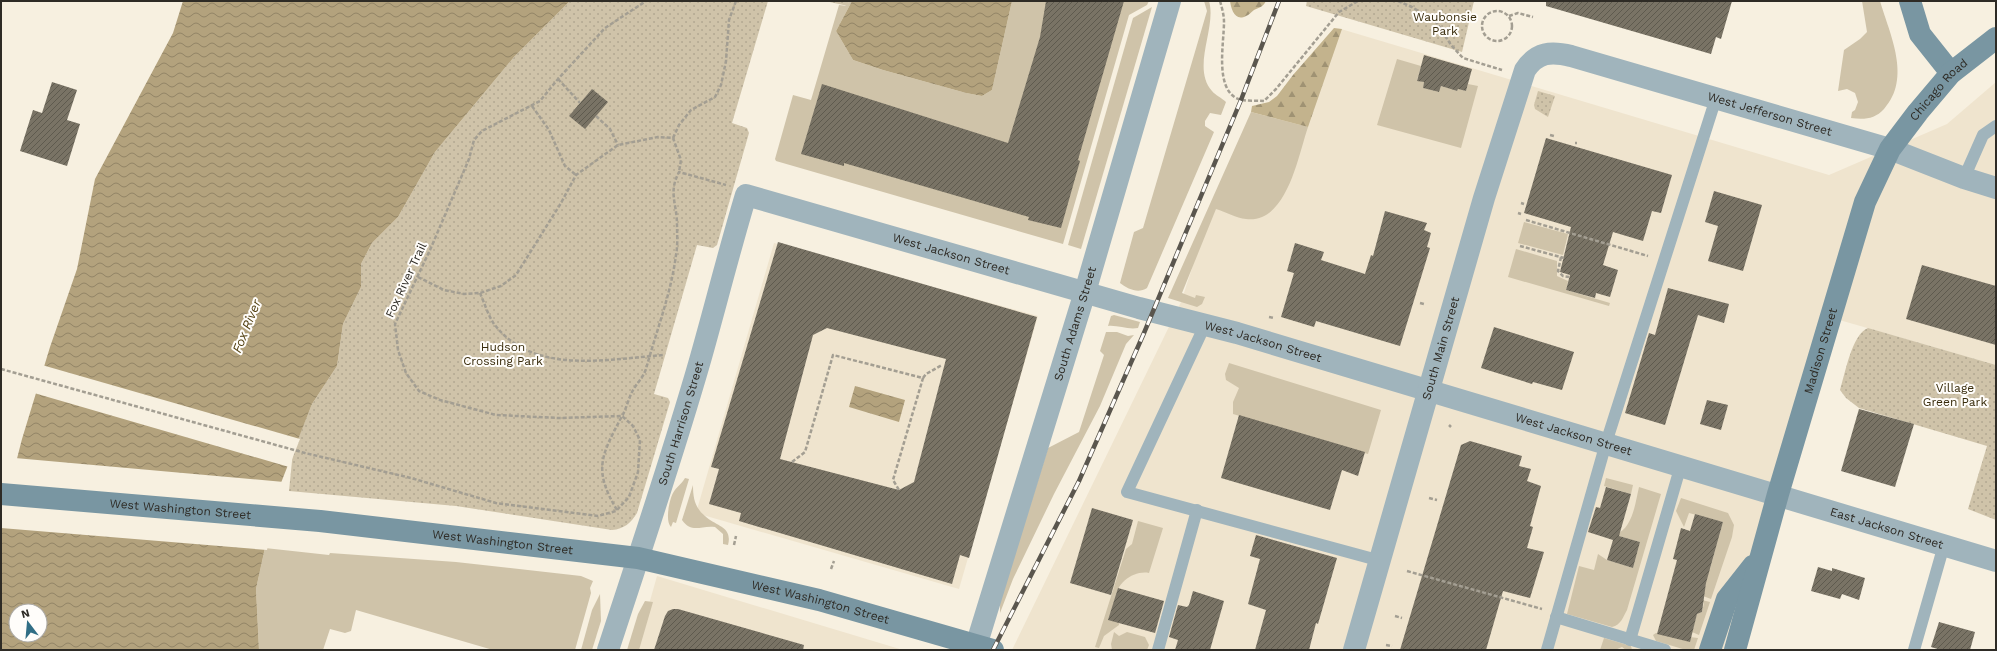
<svg xmlns="http://www.w3.org/2000/svg" width="1997" height="651" viewBox="0 0 1997 651" font-family="'Work Sans',sans-serif">
  <defs>
    <pattern id="forest-firs" width="22" height="20" patternUnits="userSpaceOnUse"><rect width="22" height="20" fill="#c3b38d"/><path d="M5 1l3.5 6h-7zM16 11l3.5 6h-7z" fill="#9f9273"/></pattern>
    <pattern id="park-dots" width="8" height="8" patternUnits="userSpaceOnUse"><rect width="8" height="8" fill="#cfc3a9"/><path d="M2 2h.1M6 6h.1" fill="none" stroke="#b2a891" stroke-width="1.8" stroke-linecap="round"/></pattern>
    <pattern id="water-waves" width="16" height="10" patternUnits="userSpaceOnUse"><rect width="16" height="10" fill="#b3a27d"/><path d="M0 5q4-4 8 0t8 0" fill="none" stroke="#928466"/></pattern>
    <pattern id="building-hatch" width="6" height="6" patternUnits="userSpaceOnUse"><rect width="6" height="6" fill="#797365"/><path d="M-1 1l2-2M0 6l6-6M5 7l2-2" fill="none" stroke="#5e5a4e"/></pattern>
  </defs>
  <rect width="100%" height="100%" fill="#f7f0e0"/>
  <g fill="#efe4ce">
    <polygon points="1341,29 1829,175 1947,124 1996,82 1996,365 1822,315 1723,650 1012,650 1181,302 1212,207"/>
    <polygon points="774,243 1038,316 959,589 696,513"/>
    <polygon points="657,576 903,650 636,650"/>
  </g>
  <g fill="#cfc3a9">
    <polygon points="849,1 852,1 836,31 853,60 883,70 966,93 982,96 992,90 1012,1 1149,1 1147,5 1129,15 1063,244 776,161 775,159 793,95 811,100 839,5 847,6"/>
    <path d="M1204,1H1209C1217,28 1191,67 1212,91C1215,95 1222,98 1226,102L1221,115L1210,113L1205,121V126L1214,132L1147,288C1138,294 1128,289 1120,283L1134,232L1143,228L1207,11Z"/>
    <path d="M1862,1H1880C1890,35 1912,78 1884,109C1875,119 1864,120 1851,118L1852,112L1855,110L1858,102L1855,93L1847,89L1838,91L1844,50L1860,39L1867,32Z"/>
    <polygon points="1152,7 1081,249 1068,245 1133,18"/>
    <polygon points="1397,59 1421,66 1417,80 1424,82 1423,88 1439,92 1441,86 1457,91 1458,89 1466,91 1468,84 1478,86 1461,148 1377,125"/>
    <path d="M1251,112L1308,127C1298,156 1287,224 1246,219C1236,218 1226,212 1216,209L1182,293L1195,298L1196,295L1205,297L1202,304L1197,307L1168,298Z"/>
    <polygon points="1524,222 1568,234 1563,255 1518,243"/>
    <polygon points="1516,249 1557,261 1557,276 1568,281 1566,290 1610,303 1609,306 1508,277"/>
    <path d="M1114,315L1140,322L1138,328C1128,330 1118,325 1108,326L1111,316Z"/>
    <polygon points="1106,332 1117,332 1128,336 1134,335 1126,344 1100,406 1054,494 1013,579 1000,613 1000,602 1048,448 1079,432 1104,355 1100,351"/>
    <polygon points="1229,363 1381,410 1368,454 1233,414 1233,402 1239,388 1226,380 1225,374"/>
    <path d="M685,478L689,479L676,523L673,522L671,527C665,521 669,501 673,493C676,487 682,484 685,478Z"/>
    <polygon points="1606,478 1633,485 1631,494 1604,486"/>
    <path d="M693,485C693,498 695,508 705,516C715,526 733,526 728,545L723,544V534L715,527C701,525 692,534 682,520Z"/>
    <path d="M1639,487L1661,494L1627,610C1623,617 1621,625 1612,627L1567,614L1579,566L1594,570L1598,554L1607,560L1633,568L1640,542L1615,535C1633,528 1635,504 1639,487Z"/>
    <polygon points="1681,498 1728,513 1734,525 1732,537 1711,599 1703,596 1706,584 1686,578 1710,569 1723,522 1689,513 1684,527 1676,511"/>
    <path d="M1138,521L1163,528L1149,573C1134,570 1115,583 1116,600C1117,608 1120,617 1119,625L1104,636L1099,648L1095,647L1126,549L1132,544Z"/>
    <polygon points="265,548 329,555 330,553 456,562 581,576 593,581 590,588 591,593 575,650 493,650 356,610 351,631 345,633 330,629 323,650 259,650 256,589"/>
    <polygon points="600,594 601,621 592,650 581,650 592,610"/>
    <polygon points="1702,600 1710,602 1699,635 1692,632 1697,614 1702,612 1704,603"/>
    <polygon points="645,601 653,602 639,650 627,650 638,614"/>
    <polygon points="1114,632 1119,636 1127,632 1145,637 1149,645 1147,650 1112,650 1111,644"/>
    <polygon points="1656,633 1698,638 1694,650 1686,650 1656,641 1653,635"/>
    <polygon points="1604,638 1631,646 1632,650 1626,650 1622,647 1615,650 1600,650"/>
  </g>
  <g fill="url(#forest-firs)">
    <path d="M1230,1H1266C1263,7 1260,7 1254,10C1251,12 1249,15 1246,16C1235,22 1231,9 1230,1Z"/>
    <polygon points="1334,28 1342,29 1308,127 1251,112 1252,106 1269,102 1277,96 1293,75"/>
  </g>
  <g fill="url(#park-dots)">
    <path d="M570,1H768L732,123L747,128L749,133L717,245L713,248L697,245L654,394L668,398L670,402L637,513C631,523 624,529 612,530L456,506L289,491L293,451L312,404L337,366L343,324L361,287V264L372,243L398,217L435,152L514,57Z"/>
    <polygon points="825,1 849,1 848,6"/>
    <polygon points="1307,1 1474,1 1462,52 1306,6"/>
    <polygon points="1538,91 1555,96 1548,117 1535,109 1534,105"/>
    <path d="M1868,328L1996,365V520L1968,509L1987,446L1859,408L1846,398L1840,390C1845,374 1852,334 1868,328Z"/>
  </g>
  <g fill="url(#water-waves)" fill-rule="evenodd">
    <path d="M183,1H570L514,57L435,152L398,217L372,243L361,264V287L343,324L337,366L312,404L277,493L256,589L259,650H1V521L22,439L50,347L77,269L95,179L173,33ZM16,611H40V635H16Z"/>
    <polygon points="852,1 1012,1 992,90 982,96 966,93 883,70 853,60 836,31"/>
    <polygon points="855,386 905,400 899,422 849,407"/>
  </g>
  <g fill="#f7f0e0">
    <polygon points="42,365 300,439 289,467 34,393"/>
    <polygon points="15,458 284,482 279,494 267,550 1,528 1,513"/>
  </g>
  <g fill="url(#building-hatch)" fill-rule="evenodd">
    <polygon points="1046,1 1124,1 1078,160 1080,161 1061,228 1028,220 1029,217 844,163 844,166 801,154 822,84 1008,143 1040,37"/>
    <polygon points="1546,1 1732,1 1721,39 1716,37 1711,54 1546,6"/>
    <polygon points="1424,55 1472,69 1466,91 1458,89 1457,91 1441,86 1439,92 1423,88 1424,82 1417,81"/>
    <polygon points="52,82 77,90 67,120 80,124 67,166 20,151 33,110 42,113"/>
    <polygon points="592,89 608,102 585,129 569,116"/>
    <polygon points="1546,138 1672,175 1661,213 1652,211 1643,241 1613,232 1603,265 1618,270 1610,297 1596,293 1595,298 1566,290 1570,275 1560,272 1571,227 1524,213"/>
    <polygon points="1714,191 1762,205 1743,271 1708,261 1718,226 1705,222"/>
    <polygon points="1385,211 1427,223 1424,230 1431,233 1427,247 1430,248 1400,346 1316,321 1314,327 1281,317 1294,273 1287,271 1295,243 1324,252 1321,260 1365,274 1371,255 1373,256"/>
    <path d="M778,242L1037,317L969,558L960,555L952,584L739,521L741,513L709,504L719,469L711,467ZM827,328L946,359L914,482L899,490L780,459L813,335Z"/>
    <polygon points="1922,265 1996,286 1996,345 1906,319"/>
    <polygon points="1668,288 1729,304 1724,323 1698,315 1665,425 1625,413 1649,333 1655,335"/>
    <polygon points="1494,327 1574,352 1562,390 1533,382 1532,384 1481,368"/>
    <polygon points="1707,400 1728,405 1721,430 1700,424"/>
    <polygon points="1859,409 1914,424 1895,487 1841,471"/>
    <polygon points="1239,415 1365,452 1358,476 1342,470 1330,510 1221,478"/>
    <polygon points="1470,441 1522,456 1519,466 1531,469 1527,481 1541,486 1530,526 1533,527 1527,548 1544,552 1530,598 1503,591 1486,650 1400,650 1461,445"/>
    <polygon points="1606,487 1631,494 1619,536 1640,542 1633,568 1607,560 1613,540 1588,532 1596,507 1600,508"/>
    <polygon points="1092,508 1133,520 1111,595 1070,583"/>
    <polygon points="1695,514 1723,522 1706,583 1702,612 1697,614 1690,642 1657,634 1677,560 1673,559 1681,528 1690,531"/>
    <polygon points="1256,535 1337,558 1318,624 1316,623 1309,650 1255,650 1266,610 1248,604 1260,559 1250,556"/>
    <polygon points="1818,567 1832,571 1832,568 1865,578 1859,600 1842,594 1840,599 1811,591"/>
    <polygon points="1118,588 1164,601 1155,633 1108,620"/>
    <polygon points="1193,591 1224,601 1210,650 1175,650 1178,640 1169,637 1178,605 1187,607 1189,605"/>
    <polygon points="673,609 678,609 804,645 803,650 654,650 665,616 668,611"/>
    <polygon points="1939,622 1975,632 1970,650 1941,650 1931,647"/>
  </g>
  <g fill="none" stroke-linecap="round" stroke-linejoin="round">
    <g stroke="#a39e92" stroke-width="2.5" stroke-dasharray="4 2" stroke-linecap="butt">
      <path d="M1220,1C1222,8 1224,15 1224,22C1224,43 1215,86 1236,98C1244,102 1255,100 1264,101L1276,89L1339,12L1358,1"/>
      <polyline points="1398,1 1412,7 1437,23 1451,45 1463,58 1502,70"/>
      <circle cx="1497" cy="26" r="15"/>
      <polyline points="1509,16 1518,13 1533,17"/>
      <polyline points="558,79 580,103"/>
      <polyline points="532,106 549,130 565,166 576,175"/>
      <polyline points="596,116 610,129 618,145"/>
      <polyline points="1550,135 1554,136"/>
      <polyline points="673,138 679,125 691,110 715,97 721,85 726,61 729,20 736,1"/>
      <polyline points="1575,143 1577,143"/>
      <polyline points="1521,203 1524,204"/>
      <polyline points="1518,213 1521,214"/>
      <polyline points="1526,220 1648,256"/>
      <polyline points="1520,246 1564,258"/>
      <polyline points="1561,257 1558,271 1563,276 1569,277"/>
      <polyline points="418,277 444,290 464,294 480,293 501,286 516,275 561,203 576,175 618,145 658,137 673,138 681,160 679,172"/>
      <path d="M480,293C484,302 488,315 494,324C534,376 607,359 664,355"/>
      <polyline points="1420,303 1424,304"/>
      <polyline points="1269,317 1274,318"/>
      <polyline points="1,369 305,453 411,478 496,503 598,516 616,511 629,497 638,472 640,440 633,426 622,416 559,418 496,415 440,400 419,391 406,373 398,350 395,324 430,250 469,159 474,140 482,131 540,101 558,79 605,28 646,1"/>
      <polyline points="923,378 926,374 942,365"/>
      <polyline points="1449,425 1451,427"/>
      <polyline points="792,462 805,452 833,355 923,378 893,480 899,490"/>
      <polyline points="1429,498 1437,500"/>
      <path d="M617,510C593,470 601,456 621,418C626,410 628,400 632,392C636,384 643,378 646,369C656,332 671,294 676,255C678,245 677,234 677,225C677,203 668,193 679,172L726,185"/>
      <polyline points="734,545 736,536"/>
      <polyline points="831,569 834,561"/>
      <polyline points="1407,571 1542,609"/>
      <polyline points="1395,616 1402,618"/>
      <polyline points="1386,645 1392,646"/>
    </g>
    <g stroke="#a0b4bc" stroke-width="12">
      <polyline points="1964,178 1983,135 1996,126"/>
      <polyline points="1205,325 1127,492 1381,561"/>
      <polyline points="1556,617 1665,650"/>
      <polyline points="1630,640 1681,465"/>
      <polyline points="1158,650 1197,510"/>
      <polyline points="1547,650 1606,443 1716,98"/>
      <polyline points="1914,650 1944,545"/>
    </g>
    <g stroke="#a0b4bc" stroke-width="22">
      <path id="s1" d="M976,646L1085,292L1170,1"/>
      <path id="s2" d="M608,650C639,555 671,461 699,364C715,308 729,251 746,195L1139,308L1237,333L1996,561"/>
      <path id="s3" d="M1354,650L1484,198L1525,70C1537,52 1551,51 1571,56L1890,149L1964,178L1996,188"/>
    </g>
    <g stroke="#7996a2" stroke-width="22">
      <polyline points="1910,1 1920,34 1951,73"/>
      <path id="s4" d="M1,494L320,521L638,558L819,600L993,650"/>
      <polyline points="1710,650 1727,599 1753,566"/>
      <path id="s5" d="M1735,650L1778,494L1865,202L1890,149L1918,112L1951,73L1996,38"/>
    </g>
    <defs>
      <polyline id="rail" points="993,650 1079,481 1144,333 1241,100 1279,1"/>
    </defs>
    <use href="#rail" stroke="#5a564e" stroke-width="4.5"/>
    <use href="#rail" stroke="#fffdfa" stroke-width="3" stroke-dasharray="9" stroke-linecap="butt"/>
  </g>
  <g text-anchor="middle" stroke-width="4" stroke-linejoin="round" paint-order="stroke">
    <g font-size="12" fill="#382b0b" stroke="#fffdfa">
      <text x="1445" y="21">Waubonsie<tspan x="1445" dy="14">Park</tspan></text>
      <text x="503" y="351">Hudson<tspan x="503" dy="14">Crossing Park</tspan></text>
      <text x="1955" y="392">Village<tspan x="1955" dy="14">Green Park</tspan></text>
    </g>
    <g font-size="12" fill="#2e2b25" stroke="#fffdfa">
      <text dy="4" stroke="none"><textPath href="#s5" startOffset="602">Chicago Road</textPath></text>
      <text dy="4" stroke="none"><textPath href="#s3" startOffset="864">West Jefferson Street</textPath></text>
      <text dy="4" stroke="none"><textPath href="#s2" startOffset="689">West Jackson Street</textPath></text>
      <text transform="translate(406 280) rotate(-65)" y="4">Fox River Trail</text>
      <text dy="4" stroke="none"><textPath href="#s1" startOffset="337">South Adams Street</textPath></text>
      <text dy="4" stroke="none"><textPath href="#s2" startOffset="1013">West Jackson Street</textPath></text>
      <text dy="4" stroke="none"><textPath href="#s3" startOffset="314">South Main Street</textPath></text>
      <text dy="4" stroke="none"><textPath href="#s5" startOffset="311">Madison Street</textPath></text>
      <text dy="4" stroke="none"><textPath href="#s2" startOffset="238">South Harrison Street</textPath></text>
      <text dy="4" stroke="none"><textPath href="#s2" startOffset="1337">West Jackson Street</textPath></text>
      <text dy="4" stroke="none"><textPath href="#s4" startOffset="180">West Washington Street</textPath></text>
      <text dy="4" stroke="none"><textPath href="#s2" startOffset="1664">East Jackson Street</textPath></text>
      <text dy="4" stroke="none"><textPath href="#s4" startOffset="504">West Washington Street</textPath></text>
      <text dy="4" stroke="none"><textPath href="#s4" startOffset="828">West Washington Street</textPath></text>
    </g>
    <g font-size="13" font-style="italic" fill="#524011" stroke="#fffdfa">
      <text transform="translate(246 326) rotate(-68)" y="5">Fox River</text>
    </g>
  </g>
  <rect width="1997" height="651" fill="none" stroke="#2e2b25" stroke-width="4"/>
  <g transform="translate(28 623) rotate(344)"><circle r="19" fill="#fffdfa" stroke="#aba9a5"/>
  <path d="M0-3L7 15L0 10L-7 15Z" fill="#316e85"/>
  <text y="-6" font-size="11" font-weight="bold" text-anchor="middle" fill="#2e2b25">N</text>
  </g>
</svg>
